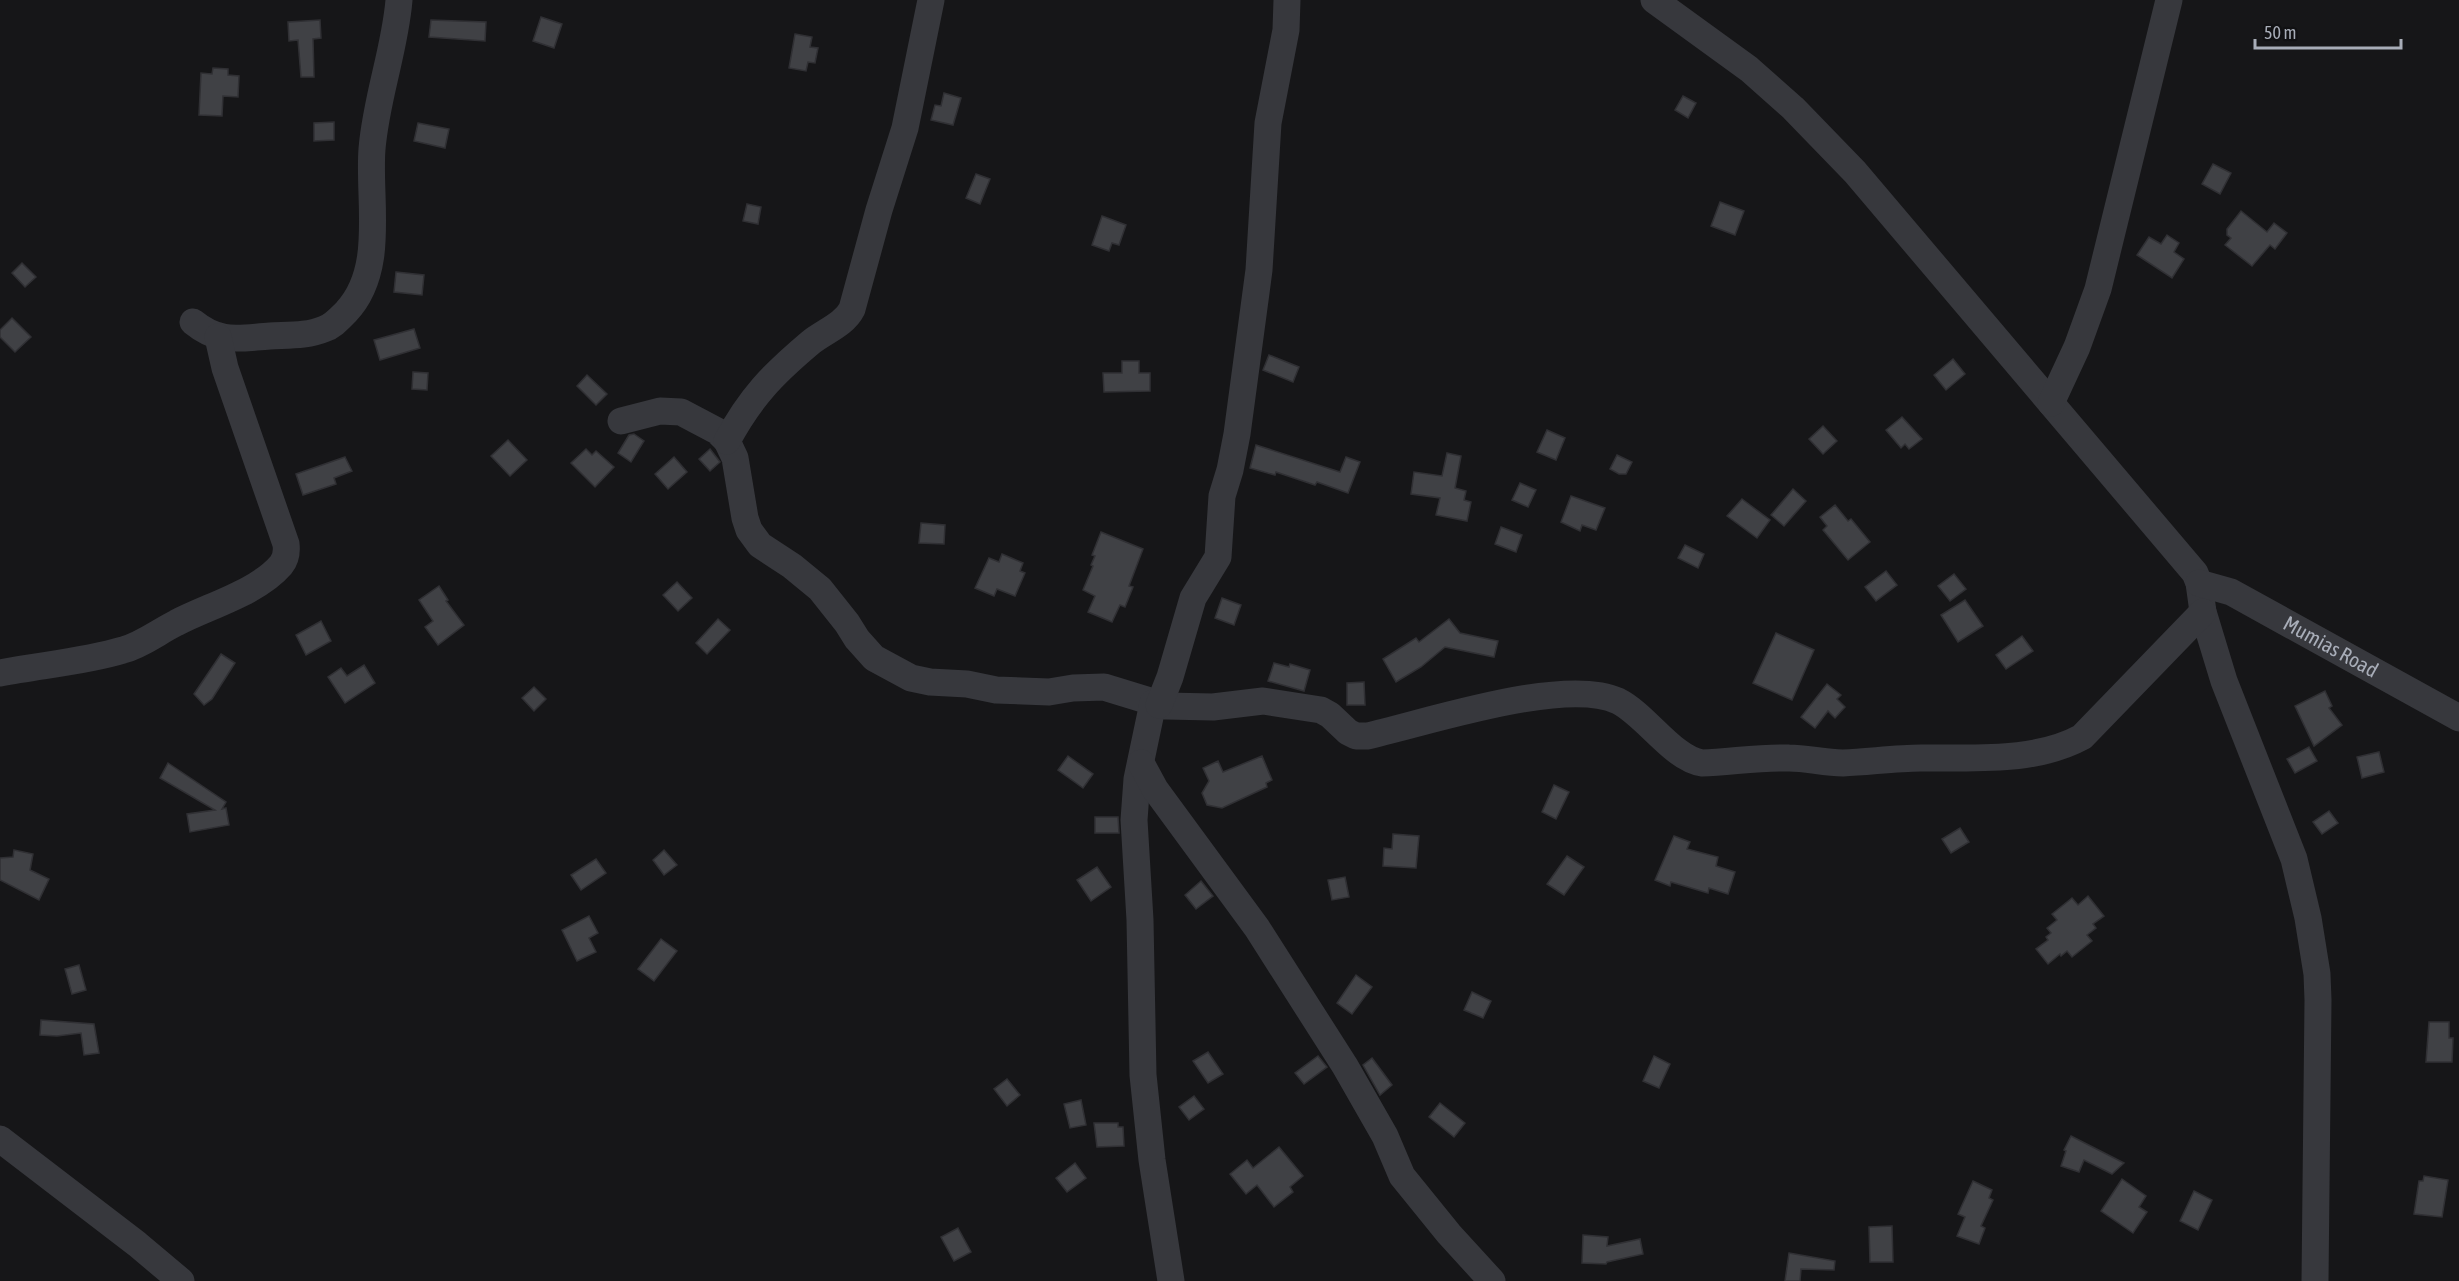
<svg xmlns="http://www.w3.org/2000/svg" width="2459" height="1281" viewBox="0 0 2459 1281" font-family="'Asap Condensed',sans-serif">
  <rect width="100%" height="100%" fill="#161618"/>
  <g fill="#404145" stroke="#303034" stroke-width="1.5">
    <polygon points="541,17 562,24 554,48 533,41"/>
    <polygon points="320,20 321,38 313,39 314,77 301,77 298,40 289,41 288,22"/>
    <polygon points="431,20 486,22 485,41 429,37"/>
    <polygon points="795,34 812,37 810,47 818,48 815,63 808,62 806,71 789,68"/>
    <polygon points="213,68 228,69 228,75 239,76 238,97 223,96 222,116 199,115 201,73 212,74"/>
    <polygon points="944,93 961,98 953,125 931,120 935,105 941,106"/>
    <polygon points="1683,96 1696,103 1688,118 1675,110"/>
    <polygon points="334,122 334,140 314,141 314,123"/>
    <polygon points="418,123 449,129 445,148 414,141"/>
    <polygon points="2213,164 2231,173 2220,194 2202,184"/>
    <polygon points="976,174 990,179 980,204 966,198"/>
    <polygon points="1720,202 1744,211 1735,235 1711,226"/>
    <polygon points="747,204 761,207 758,224 743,221"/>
    <polygon points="2241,211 2267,232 2274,223 2287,233 2275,249 2270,245 2252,266 2225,245 2231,238 2227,235 2227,229"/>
    <polygon points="1102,216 1126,225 1119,245 1112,243 1109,251 1092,245"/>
    <polygon points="2167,235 2179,243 2174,252 2184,259 2172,278 2137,255 2149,237 2161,244"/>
    <polygon points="22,263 36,277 25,287 12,273"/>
    <polygon points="396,272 424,275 422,295 394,292"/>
    <polygon points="12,318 31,337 15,352 0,337 0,330"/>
    <polygon points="414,329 420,348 380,360 374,340"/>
    <polygon points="1269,355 1299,367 1293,382 1263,370"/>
    <polygon points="1953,359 1965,374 1946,390 1934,375"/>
    <polygon points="1122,361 1139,361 1139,373 1150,373 1150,391 1104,392 1103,373 1122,373"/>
    <polygon points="413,372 428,373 427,390 412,389"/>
    <polygon points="587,375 607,394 596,405 577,386"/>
    <polygon points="1902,417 1922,439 1909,449 1905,444 1901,448 1886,430"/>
    <polygon points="1823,426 1837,441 1823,454 1809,439"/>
    <polygon points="1547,430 1565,438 1556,460 1537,452"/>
    <polygon points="634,434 644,441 631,462 618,453 629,435"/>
    <polygon points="508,440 527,460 510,476 491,456"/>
    <polygon points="1256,445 1340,472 1346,457 1360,462 1348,493 1317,482 1315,485 1276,472 1275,475 1250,468"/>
    <polygon points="586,449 592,455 596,451 614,467 595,487 571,463"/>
    <polygon points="710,449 720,462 710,471 699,459"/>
    <polygon points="1447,453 1461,456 1455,488 1466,491 1464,500 1471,502 1467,521 1436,515 1440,498 1411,494 1414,472 1442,476"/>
    <polygon points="1617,455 1632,462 1626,474 1619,474 1610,469"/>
    <polygon points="345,457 352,471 334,478 336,484 303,495 296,474"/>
    <polygon points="674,457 687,472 668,489 655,474"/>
    <polygon points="1520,483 1536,490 1528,507 1512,500"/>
    <polygon points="1793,489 1806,501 1784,526 1771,515"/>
    <polygon points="1571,496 1605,508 1596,530 1582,525 1580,531 1561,522"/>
    <polygon points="1742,499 1770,520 1757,538 1727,516"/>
    <polygon points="1835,505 1848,521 1851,519 1870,542 1848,560 1823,530 1827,526 1820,517"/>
    <polygon points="921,523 945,525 944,544 919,543"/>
    <polygon points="1501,527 1522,535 1516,552 1495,544"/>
    <polygon points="1101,532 1143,549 1129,586 1133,587 1125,607 1120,605 1112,622 1088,612 1095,596 1083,590 1093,566 1091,565 1095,556 1092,555"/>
    <polygon points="1685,545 1704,554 1698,568 1678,558"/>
    <polygon points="1002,554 1023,563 1020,571 1025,573 1015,596 997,589 994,596 975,588 989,558 999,562"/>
    <polygon points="1886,571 1897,585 1876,601 1865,587"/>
    <polygon points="1954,574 1966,589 1950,601 1938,586"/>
    <polygon points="677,582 692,598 678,611 663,595"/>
    <polygon points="439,586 448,600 446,601 464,625 438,645 425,627 433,621 419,600"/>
    <polygon points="1222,598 1241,605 1234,625 1215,618"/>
    <polygon points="1965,600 1983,626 1958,642 1941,615"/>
    <polygon points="718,619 730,630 707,654 696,643"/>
    <polygon points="1449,619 1460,633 1498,641 1494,657 1445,647 1421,667 1396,682 1383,659 1416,638 1419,642"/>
    <polygon points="321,621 331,641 306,655 296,635"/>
    <polygon points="1776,633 1814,650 1792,700 1753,683"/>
    <polygon points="2022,636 2033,651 2006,669 1996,655"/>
    <polygon points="221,654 235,663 212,699 204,705 194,694"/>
    <polygon points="1274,663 1289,667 1290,664 1310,670 1304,691 1268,681"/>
    <polygon points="364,665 375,683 345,703 328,677 341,668 347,676"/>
    <polygon points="1364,682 1365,705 1347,705 1347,683"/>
    <polygon points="1827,684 1841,695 1837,699 1845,707 1835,718 1828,711 1815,728 1801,717"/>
    <polygon points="534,687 546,699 534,711 522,698"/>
    <polygon points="2325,691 2332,706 2329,708 2342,725 2314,746 2295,706"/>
    <polygon points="2309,747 2317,761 2295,773 2287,759"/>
    <polygon points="2379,752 2384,772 2362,778 2357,757"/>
    <polygon points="1068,756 1093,774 1083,788 1058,770"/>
    <polygon points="1262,756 1272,780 1266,783 1267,787 1222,808 1207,805 1202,793 1209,781 1203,768 1218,761 1223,772"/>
    <polygon points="168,763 226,802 222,809 226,808 229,825 190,832 187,814 215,810 160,778"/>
    <polygon points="1554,785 1569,792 1556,819 1542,812"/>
    <polygon points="2329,811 2338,823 2322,834 2313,822"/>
    <polygon points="1095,817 1118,817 1119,833 1095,833"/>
    <polygon points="1960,828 1969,842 1951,853 1942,839"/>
    <polygon points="1393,834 1419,836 1416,868 1383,866 1384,848 1392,849"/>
    <polygon points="1674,836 1690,842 1687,849 1718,857 1716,866 1735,872 1728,894 1709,888 1708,893 1671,882 1670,886 1655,880"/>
    <polygon points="14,850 33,854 30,870 49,879 39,900 0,880 0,858 13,857"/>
    <polygon points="664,850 677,865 664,875 653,860"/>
    <polygon points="1567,856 1584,867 1564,895 1547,884"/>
    <polygon points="596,859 606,873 581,890 571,875"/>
    <polygon points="1097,867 1111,887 1091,901 1077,880"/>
    <polygon points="1345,877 1349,897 1332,900 1328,880"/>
    <polygon points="1201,881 1213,896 1196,909 1185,895"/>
    <polygon points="2088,896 2104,916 2093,924 2096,928 2087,935 2092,941 2072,957 2067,951 2061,956 2060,954 2048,964 2036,949 2048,940 2046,937 2051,933 2047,928 2057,920 2052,914 2072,898 2078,905"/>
    <polygon points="589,916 598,933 589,938 596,952 577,961 562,930"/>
    <polygon points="661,939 677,951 654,981 638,969"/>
    <polygon points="79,965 86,990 72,994 65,969"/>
    <polygon points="1356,975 1372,987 1352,1014 1337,1003"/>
    <polygon points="1472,992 1491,1001 1483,1018 1464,1010"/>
    <polygon points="41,1020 94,1024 99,1053 84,1055 81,1033 57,1036 40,1035"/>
    <polygon points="2429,1022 2449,1022 2449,1038 2453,1038 2452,1062 2426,1062"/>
    <polygon points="1208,1052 1223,1074 1208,1083 1193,1061"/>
    <polygon points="1318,1056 1327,1067 1304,1084 1295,1073"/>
    <polygon points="1654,1056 1670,1064 1659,1088 1643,1081"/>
    <polygon points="1372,1058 1392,1085 1380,1095 1363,1065"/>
    <polygon points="1007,1079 1020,1095 1007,1106 994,1089"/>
    <polygon points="1194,1096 1204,1109 1189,1120 1179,1107"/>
    <polygon points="1081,1100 1086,1125 1070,1128 1064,1104"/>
    <polygon points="1440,1103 1465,1123 1454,1137 1429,1117"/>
    <polygon points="1094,1123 1118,1123 1118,1127 1123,1127 1124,1146 1097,1147"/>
    <polygon points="2071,1136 2124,1163 2112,1174 2084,1160 2079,1172 2061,1166 2066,1151 2064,1150"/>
    <polygon points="1279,1147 1303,1176 1290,1187 1293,1192 1274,1207 1257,1185 1246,1194 1230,1174 1247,1160 1253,1168"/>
    <polygon points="1075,1163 1086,1178 1067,1192 1056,1178"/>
    <polygon points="2424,1176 2448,1180 2442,1217 2414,1214 2419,1181 2423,1181"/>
    <polygon points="2122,1179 2146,1196 2139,1207 2147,1212 2133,1233 2101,1211"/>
    <polygon points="1973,1181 1992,1190 1989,1198 1993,1200 1981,1226 1985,1228 1979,1244 1957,1236 1965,1217 1958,1214"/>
    <polygon points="2194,1191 2212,1200 2198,1230 2180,1221"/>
    <polygon points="1892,1226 1893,1262 1870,1262 1869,1227"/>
    <polygon points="958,1228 971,1252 954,1261 941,1237"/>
    <polygon points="1583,1235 1608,1237 1607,1246 1640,1239 1643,1254 1607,1262 1606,1264 1582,1263"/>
    <polygon points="1789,1253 1835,1261 1834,1270 1801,1269 1800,1281 1785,1281"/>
  </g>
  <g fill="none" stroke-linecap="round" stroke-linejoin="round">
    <g stroke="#37383d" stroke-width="27">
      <polyline points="1654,0 1749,69 1793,108 1855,172 2195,573 2199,583 2203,612 2224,681 2294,859 2308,918 2317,974 2318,1000 2315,1281"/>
      <path d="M193,322C220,344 238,338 270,336C288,335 308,336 324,329C333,326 339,319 346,312C386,270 368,201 372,149C376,98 395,50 399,0"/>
      <polyline points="2051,403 2077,347 2098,289 2169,0"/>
      <path d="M621,421L660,411L681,412L717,431L727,441L735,458L745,518L749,530L760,545L792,566L820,589L847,623L857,639L874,658L911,678L930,682L967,684L996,690L1049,692L1073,688L1104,687L1166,706L1213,707L1263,701L1321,710L1330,715L1348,732L1356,736H1367C1426,723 1564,676 1618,701C1646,715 1672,758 1702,763C1731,762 1760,757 1789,758C1807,758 1824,763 1843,763C1869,762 1895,758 1921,758C1973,757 2034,763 2082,737L2203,612"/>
      <path d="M727,441C750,398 772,375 810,343C823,332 844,325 852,309L879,210L905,128L931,0"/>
      <path id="s1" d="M2199,583L2231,592L2459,718"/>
      <path d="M0,673C40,665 83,662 123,650C142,645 158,632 176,623C208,606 257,593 281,565C286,559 287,552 286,544L225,368L218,337"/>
      <polyline points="1153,703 1137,779 1134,820 1140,920 1143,1075 1152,1160 1171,1281"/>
      <polyline points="1159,705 1170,677 1193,598 1218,557 1222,496 1230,470 1237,434 1259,270 1268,123 1286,30 1287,0"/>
      <polyline points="1141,763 1155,789 1257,928 1345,1066 1385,1136 1402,1176 1449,1234 1492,1281"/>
      <polyline points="0,1139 137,1244 181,1281"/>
    </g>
  </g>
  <g text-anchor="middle" stroke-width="4.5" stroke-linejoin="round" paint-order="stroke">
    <g font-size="21" fill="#a8adb8" stroke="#111113">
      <text dy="7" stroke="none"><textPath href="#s1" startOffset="147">Mumias Road</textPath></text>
    </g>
  </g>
  <path d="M2255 39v9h146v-9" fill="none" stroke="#a8adb8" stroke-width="3"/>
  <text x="2264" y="39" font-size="18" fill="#a8adb8" stroke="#111113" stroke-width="4.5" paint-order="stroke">50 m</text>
</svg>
